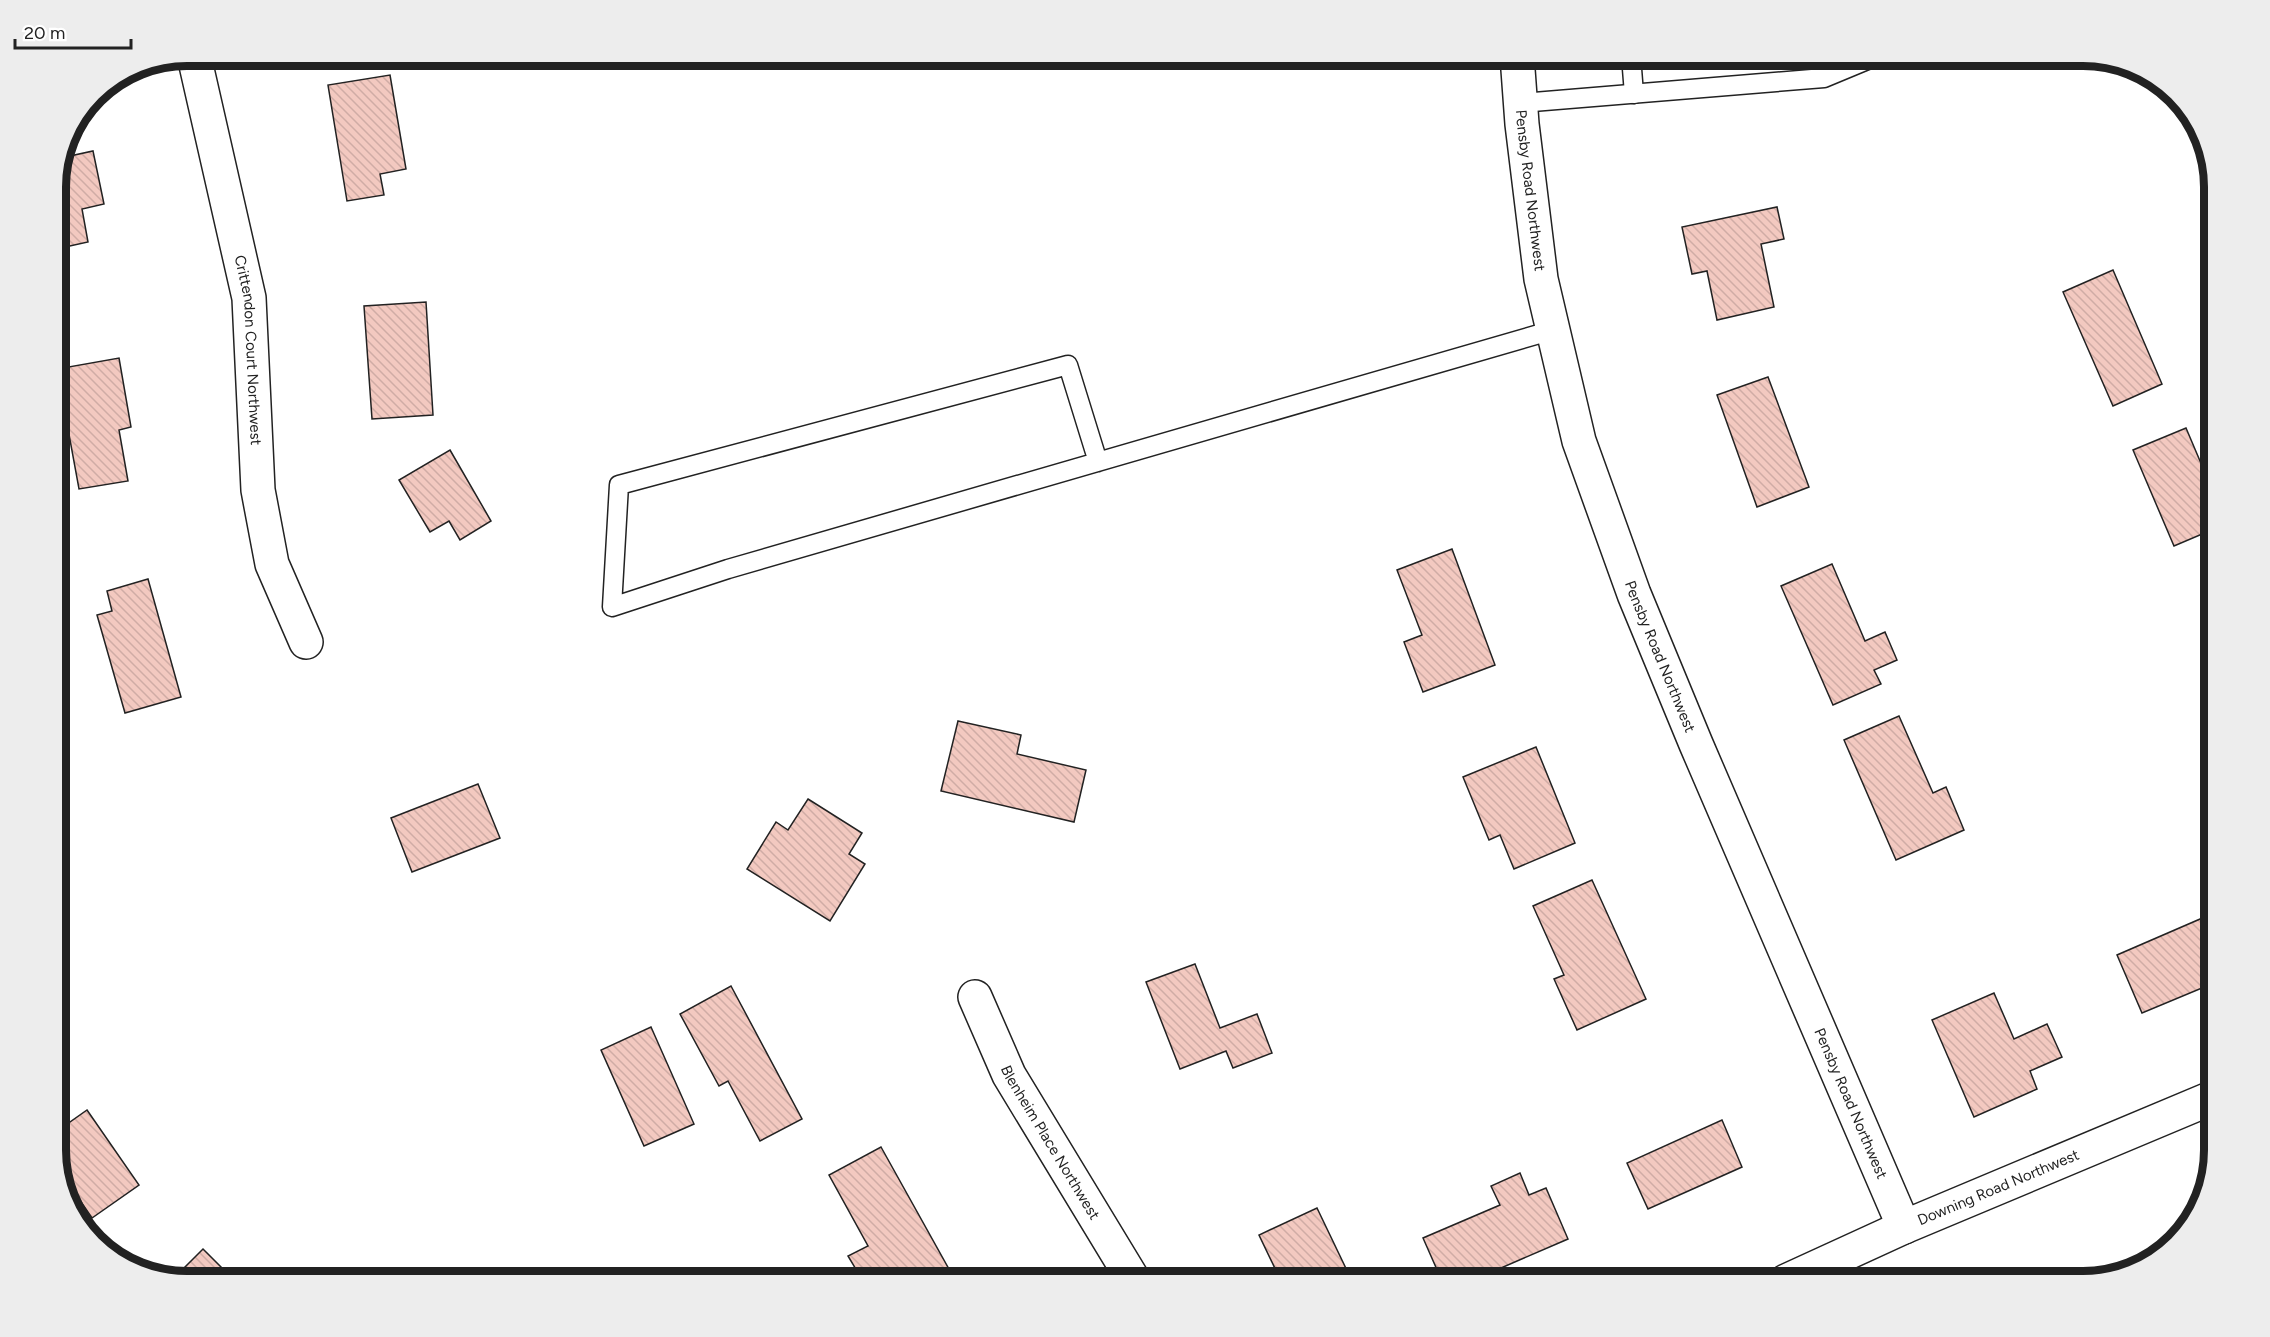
<svg xmlns="http://www.w3.org/2000/svg" width="2270" height="1337" viewBox="0 0 2270 1337" font-family="Figtree,sans-serif">
  <defs>
    <pattern id="building-back-hatch" width="6" height="6" patternUnits="userSpaceOnUse" patternTransform="scale(1.5)"><rect width="6" height="6" fill="#f3c9c0"/><path d="M-1 5l2 2M0 0l6 6M5-1l2 2" fill="none" stroke="#d0aca5"/></pattern>
  </defs>
  <rect width="100%" height="100%" fill="#fff"/>
  <g fill="url(#building-back-hatch)" stroke="#222" stroke-width="1.5">
    <polygon points="390,75 406,169 380,174 384,195 347,201 328,85"/>
    <polygon points="93,151 104,204 82,209 88,242 56,249 56,178 61,158"/>
    <polygon points="1777,207 1784,239 1761,244 1774,307 1717,320 1707,271 1692,274 1682,227"/>
    <polygon points="2113,270 2162,384 2113,406 2063,292"/>
    <polygon points="426,302 433,415 372,419 364,306"/>
    <polygon points="119,358 131,427 119,430 128,481 79,489 57,369"/>
    <polygon points="1768,377 1809,487 1757,507 1717,395"/>
    <polygon points="2186,428 2214,494 2214,529 2174,546 2133,450"/>
    <polygon points="450,450 491,521 460,540 449,521 430,532 399,480"/>
    <polygon points="1452,549 1495,665 1423,692 1404,642 1422,635 1397,570"/>
    <polygon points="1832,564 1865,641 1885,632 1897,660 1874,670 1881,684 1833,705 1781,586"/>
    <polygon points="148,579 181,697 125,713 97,615 112,611 107,591"/>
    <polygon points="2214,609 2214,643 2202,614"/>
    <polygon points="1899,716 1933,793 1946,787 1964,830 1896,860 1844,740"/>
    <polygon points="958,721 1021,735 1017,754 1086,770 1074,822 941,791"/>
    <polygon points="1536,747 1575,843 1514,869 1500,835 1489,840 1463,777"/>
    <polygon points="478,784 500,838 412,872 391,818"/>
    <polygon points="808,799 862,833 849,854 865,864 830,921 747,869 776,822 788,830"/>
    <polygon points="1592,880 1646,999 1577,1030 1554,979 1564,975 1533,906"/>
    <polygon points="2214,913 2214,983 2142,1013 2117,955"/>
    <polygon points="1195,964 1220,1028 1257,1014 1272,1053 1233,1068 1226,1051 1180,1069 1146,982"/>
    <polygon points="731,986 802,1119 760,1141 728,1081 719,1086 680,1014"/>
    <polygon points="1994,993 2014,1039 2047,1024 2062,1057 2030,1071 2037,1089 1974,1117 1932,1020"/>
    <polygon points="651,1027 694,1124 644,1146 601,1050"/>
    <polygon points="87,1110 139,1185 92,1218 60,1171 56,1159 56,1132"/>
    <polygon points="1722,1120 1742,1167 1648,1209 1627,1163"/>
    <polygon points="881,1147 950,1271 931,1281 891,1281 889,1278 882,1281 863,1281 848,1256 868,1246 829,1175"/>
    <polygon points="1520,1173 1529,1195 1546,1188 1568,1239 1471,1281 1442,1281 1423,1238 1500,1205 1491,1186"/>
    <polygon points="1317,1208 1352,1281 1281,1281 1259,1235"/>
    <polygon points="203,1249 235,1281 186,1282 174,1278"/>
  </g>
  <g fill="none" stroke-linecap="round" stroke-linejoin="round">
    <defs>
      <g id="service">
        <polyline points="1631,56 1634,94"/>
        <polyline points="1521,103 1824,78 1877,56"/>
        <polyline points="1098,462 1068,365 619,485 612,607 728,569 1553,330"/>
      </g>
      <g id="minor">
        <path id="s1" d="M194,56L249,298L258,490L272,564L306,642"/>
        <path id="s2" d="M1517,56L1522,124L1541,279L1579,441L1634,594L1696,744L1904,1227"/>
        <path id="s3" d="M975,997L1009,1075L1134,1281"/>
        <path id="s4" d="M1786,1281L1904,1227L2214,1097"/>
      </g>
    </defs>
    <use href="#service" stroke="#222" stroke-width="21"/>
    <use href="#minor" stroke="#222" stroke-width="36"/>
    <use href="#service" stroke="#fff" stroke-width="18"/>
    <use href="#minor" stroke="#fff" stroke-width="33"/>
  </g>
  <g text-anchor="middle" stroke-width="4.5" stroke-linejoin="round" paint-order="stroke">
    <g font-size="15" fill="#222" stroke="#fff">
      <text dy="5" stroke="none"><textPath href="#s2" startOffset="135">Pensby Road Northwest</textPath></text>
      <text dy="5" stroke="none"><textPath href="#s1" startOffset="300">Crittendon Court Northwest</textPath></text>
      <text dy="5" stroke="none"><textPath href="#s2" startOffset="621">Pensby Road Northwest</textPath></text>
      <text dy="5" stroke="none"><textPath href="#s2" startOffset="1107">Pensby Road Northwest</textPath></text>
      <text dy="5" stroke="none"><textPath href="#s3" startOffset="164">Blenheim Place Northwest</textPath></text>
      <text dy="5" stroke="none"><textPath href="#s4" startOffset="232">Downing Road Northwest</textPath></text>
    </g>
  </g>
  <path d="M0 0H2270V1337H0ZM187 66H2083A121 121 0 0 1 2204 187V1150A121 121 0 0 1 2083 1271H187A121 121 0 0 1 66 1150V187A121 121 0 0 1 187 66Z" fill="#ededed" fill-rule="evenodd"/>
  <path fill="none" stroke="#222" stroke-width="8" d="M187 66H2083A121 121 0 0 1 2204 187V1150A121 121 0 0 1 2083 1271H187A121 121 0 0 1 66 1150V187A121 121 0 0 1 187 66Z"/>
  <path d="M15 39v9h116v-9" fill="none" stroke="#222222" stroke-width="3"/>
  <text x="24" y="39" font-size="18" fill="#222222" stroke="#ffffff" stroke-width="4.5" paint-order="stroke">20 m</text>
</svg>
